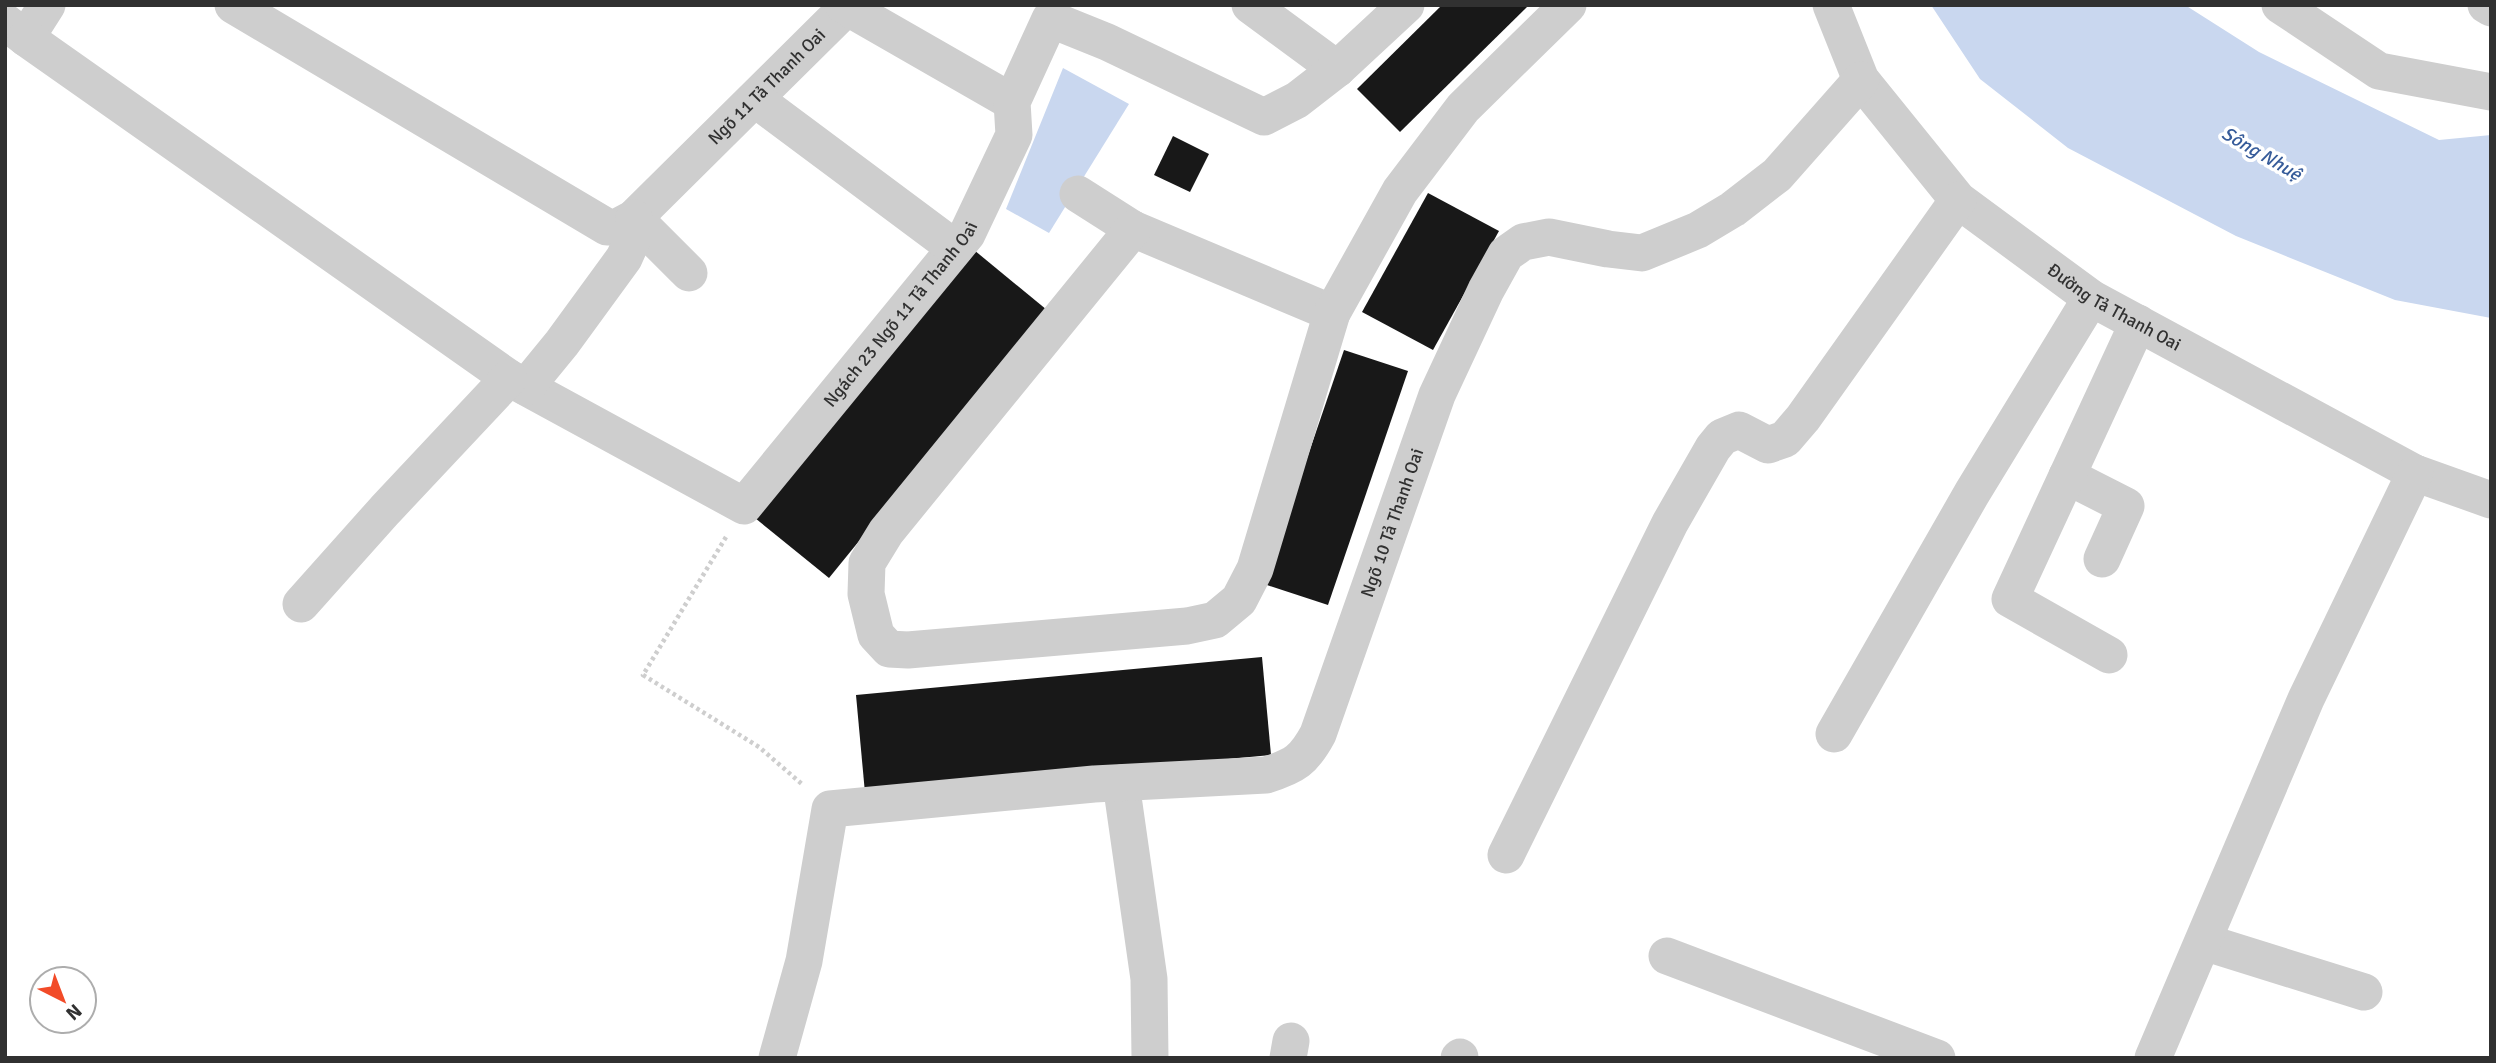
<svg xmlns="http://www.w3.org/2000/svg" width="2496" height="1063" viewBox="0 0 2496 1063" font-family="Signika,sans-serif">
  <rect width="100%" height="100%" fill="#fff"/>
  <g fill="#c9d7ef">
    <polygon points="1931,5 2185,5 2259,52 2439,140 2491,135 2491,318 2395,300 2236,236 2068,148 1980,79"/>
    <polygon points="1063,68 1129,104 1049,233 1006,209"/>
  </g>
  <g fill="#181818">
    <polygon points="1442,5 1529,5 1400,132 1357,89"/>
    <polygon points="1173,136 1209,154 1190,192 1154,175"/>
    <polygon points="1428,193 1499,231 1433,350 1362,312"/>
    <polygon points="974,250 1047,310 829,578 755,518"/>
    <polygon points="1344,350 1408,371 1328,605 1264,584"/>
    <polygon points="1262,657 1271,755 865,793 856,695"/>
  </g>
  <g fill="none" stroke-linecap="round" stroke-linejoin="round">
    <polyline stroke="#cecece" stroke-width="4.5" stroke-dasharray="3.5 3.5" stroke-linecap="butt" points="726,537 643,675 759,747 803,785"/>
    <g stroke="#cecece" stroke-width="37">
      <path id="s1" d="M233,5L607,227H617L634,218L849,5"/>
      <polyline points="843,5 1012,102"/>
      <polyline points="1250,5 1337,69"/>
      <path id="s2" d="M1831,5L1861,80L1958,200L2091,298L2415,473L2491,500"/>
      <polyline points="2280,5 2379,71 2491,92"/>
      <polyline points="2486,5 2491,8"/>
      <polyline points="5,22 26,38 47,5"/>
      <path id="s3" d="M26,38L509,378L744,506L967,234L1014,135L1012,102L1050,19L1107,42L1264,117L1297,100L1337,69L1406,5"/>
      <polyline points="755,99 955,248"/>
      <polyline points="1078,194 1133,229 1332,313"/>
      <polyline points="634,218 689,273"/>
      <polyline points="1133,229 886,532 867,563 866,594 876,635 889,649 908,650 1187,626 1215,620 1239,600 1255,569 1332,313 1400,191 1463,108 1568,5"/>
      <polyline points="526,387 562,343 624,258 634,236 634,218"/>
      <polyline points="2067,476 2126,506 2102,559"/>
      <polyline points="301,604 385,510 509,378"/>
      <polyline points="2109,655 2010,599 2138,323"/>
      <polyline points="1834,734 1972,493 2091,298"/>
      <polyline points="1121,783 1149,979 1150,1058"/>
      <polyline points="1506,855 1670,523 1713,448 1722,437 1739,430 1768,445 1785,439 1803,418 1958,200"/>
      <polyline points="2204,942 2364,992"/>
      <polyline points="1667,956 1937,1058"/>
      <path id="s4" d="M777,1058L804,961L830,809L1094,784L1266,775C1295,766 1304,760 1318,734L1437,395L1486,290L1506,254L1523,242L1549,237L1608,249L1642,253L1698,230L1733,209L1777,175L1861,80"/>
      <polyline points="1288,1058 1291,1041"/>
      <polyline points="1459,1058 1460,1057"/>
      <polyline points="2153,1058 2306,699 2415,473"/>
    </g>
  </g>
  <g text-anchor="middle" stroke-width="7" stroke-linejoin="round" paint-order="stroke">
    <g font-size="18" fill="#313131" stroke="#fff">
      <text dy="6" stroke="none"><textPath href="#s1" startOffset="651">Ngõ 11 Tả Thanh Oai</textPath></text>
      <text dy="6" stroke="none"><textPath href="#s2" startOffset="425">Đường Tả Thanh Oai</textPath></text>
      <text dy="6" stroke="none"><textPath href="#s3" startOffset="1106">Ngách 23 Ngõ 11 Tả Thanh Oai</textPath></text>
      <text dy="6" stroke="none"><textPath href="#s4" startOffset="985">Ngõ 10 Tả Thanh Oai</textPath></text>
    </g>
    <g font-size="19" font-style="italic" fill="#375c9a" stroke="#fff">
      <text transform="translate(2262 153) rotate(30)" y="7">Sông Nhuệ</text>
    </g>
  </g>
  <rect width="2496" height="1063" fill="none" stroke="#313131" stroke-width="14"/>
  <g transform="translate(63 1000) rotate(138)"><circle r="33" fill="#ffffff" stroke="#adadad" stroke-width="2"/>
  <path d="M0-5L12 26L0 18L-12 26Z" fill="#f24b28"/>
  <text y="-10" font-size="19" font-weight="bold" text-anchor="middle" fill="#313131">N</text>
  </g>
</svg>
